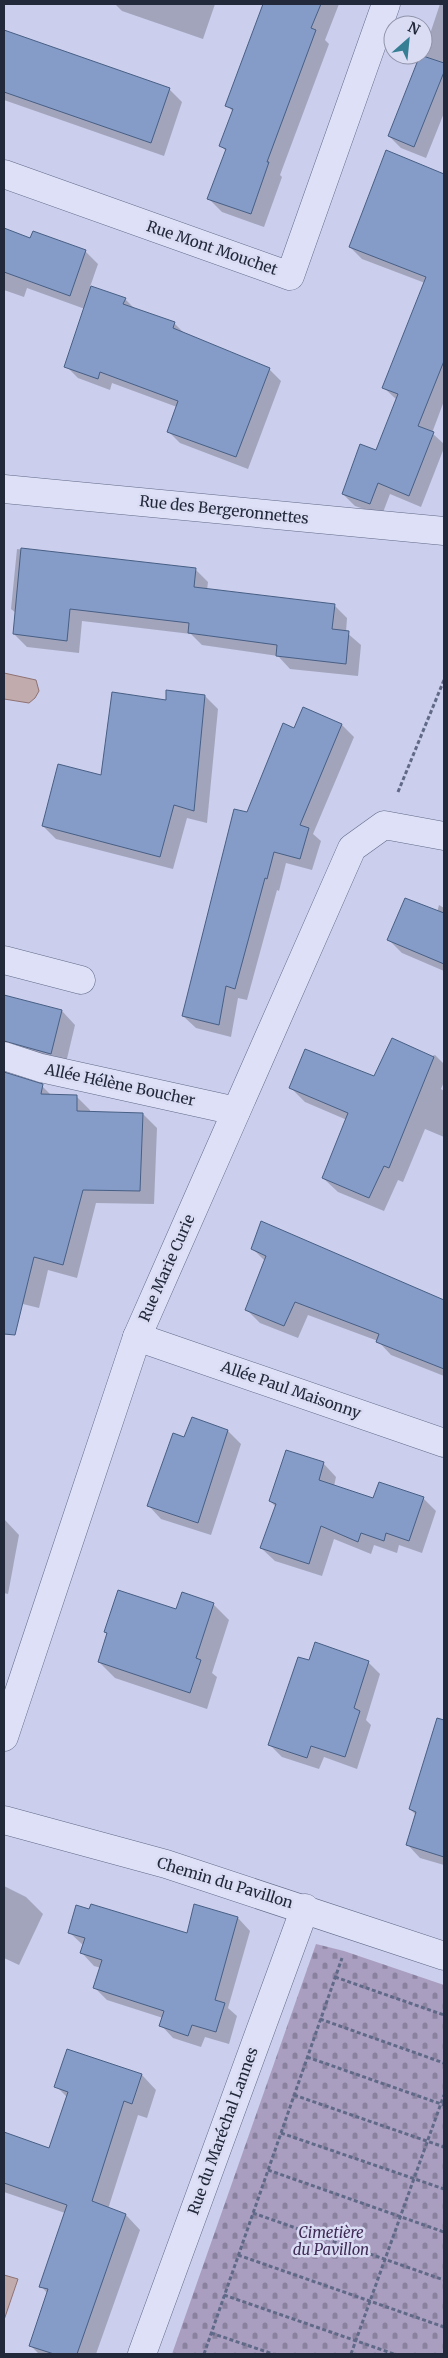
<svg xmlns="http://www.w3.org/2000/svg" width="448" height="2358" viewBox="0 0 448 2358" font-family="Merriweather,serif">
  <defs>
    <pattern id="cemetery-stones" width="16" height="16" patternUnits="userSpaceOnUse" patternTransform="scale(1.25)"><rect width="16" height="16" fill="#a99ec0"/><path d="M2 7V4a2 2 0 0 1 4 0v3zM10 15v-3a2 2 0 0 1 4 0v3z" fill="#89819d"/></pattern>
  </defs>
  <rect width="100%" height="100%" fill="#cbceec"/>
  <polygon fill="url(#cemetery-stones)" points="316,1944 344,1951 444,1985 444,2354 172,2354"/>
  <g fill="#c1abad" stroke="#8f7273">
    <polygon points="4,673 36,680 39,691 35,698 29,703 4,699"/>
    <polygon points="4,2275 18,2279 4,2320"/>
  </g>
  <g fill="#0003">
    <polygon points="115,4 215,4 203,39 122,11"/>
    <polygon points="264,4 339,4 325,40 329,44 280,175 282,177 264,227 222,212 209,199 226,151 221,146 233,112 227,105"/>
    <polygon points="440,4 444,4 444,113 426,158 401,148 389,136 423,55"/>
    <polygon points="7,33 169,89 182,102 164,156 4,100 4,43"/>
    <polygon points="387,152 444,175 444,401 432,433 444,444 444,448 421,507 390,494 382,515 355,506 343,494 376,452 397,400 383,387 425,283 362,259 350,247"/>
    <polygon points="4,230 31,239 85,251 98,264 90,287 125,299 136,310 174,323 186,335 269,369 281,381 248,469 180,443 168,431 177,407 112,383 110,390 78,378 66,366 85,309 27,288 24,297 4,290"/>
    <polygon points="17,549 195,569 208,582 207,590 334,605 347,618 346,632 361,645 358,676 290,669 278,656 202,645 191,634 82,621 79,653 27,647 14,634 16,613 11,609"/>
    <polygon points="205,696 218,709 207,823 187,818 173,869 56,839 43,826 102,777 167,701"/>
    <polygon points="342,725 354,737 313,834 321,841 312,870 286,863 279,891 277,890 247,1000 238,998 231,1037 196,1028 183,1016 248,814 295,729"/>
    <polygon points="439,905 444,908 444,971 402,953 389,940 437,912"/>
    <polygon points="4,996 62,1011 75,1025 65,1067 4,1063"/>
    <polygon points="435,1055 444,1064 444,1082 441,1089 444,1091 444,1137 425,1129 403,1182 398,1180 384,1211 338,1192 323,1178 347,1120 305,1102 290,1087 375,1078"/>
    <polygon points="4,1074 42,1086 52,1096 76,1096 90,1110 90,1113 143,1114 157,1128 154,1204 96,1203 77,1278 48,1270 39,1308 15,1302 10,1323 4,1322 4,1219 24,1223 27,1165 4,1164"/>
    <polygon points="253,1249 443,1301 444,1297 444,1376 391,1355 378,1341 308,1315 298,1338 260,1323 247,1310 266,1262"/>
    <polygon points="193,1419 228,1431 241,1444 211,1535 161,1519 149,1506 185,1439"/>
    <polygon points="323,1463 336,1477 334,1486 374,1499 423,1498 436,1511 422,1553 399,1545 397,1553 374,1545 371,1554 334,1539 322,1576 275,1561 261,1548 276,1507 270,1501"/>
    <polygon points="4,1519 19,1535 8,1594 4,1593"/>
    <polygon points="213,1604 229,1620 212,1673 217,1677 207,1709 115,1678 99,1662 108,1635 105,1632 177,1611"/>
    <polygon points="310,1662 368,1662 380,1674 366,1720 371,1725 357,1769 324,1757 319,1769 282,1757 270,1745"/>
    <polygon points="444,1721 444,1865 420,1858 407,1844 416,1815 410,1809 430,1767"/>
    <polygon points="4,1886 26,1897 43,1914 19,1965 4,1958"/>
    <polygon points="195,1905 238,1918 250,1931 228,2008 237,2016 229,2044 205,2037 201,2047 173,2038 161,2025 163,2018 107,2000 95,1988 101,1968 94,1966 82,1953 84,1946 69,1932 188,1935"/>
    <polygon points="142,2075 156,2090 147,2118 138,2115 108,2209 126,2215 140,2230 96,2354 39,2354 31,2346 48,2294 41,2286 65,2213 4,2192 4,2134 50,2150 68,2098 56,2086"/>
  </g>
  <g fill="#849cc7" stroke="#485f85">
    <polygon points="263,4 321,4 311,28 316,30 267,162 269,162 251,214 207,199 226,149 219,146 233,109 225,106"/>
    <polygon points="4,30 170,88 151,143 4,92"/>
    <polygon points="420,55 444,63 444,72 414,147 388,136"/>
    <polygon points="386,150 444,174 444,361 418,426 434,432 409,496 378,483 370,504 342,494 360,444 376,450 398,394 382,388 426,277 349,247"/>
    <polygon points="4,228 30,238 33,231 86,250 70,296 4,272"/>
    <polygon points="91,286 126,298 123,304 175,322 173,328 270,368 236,457 167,432 178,401 100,372 98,379 64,367"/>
    <polygon points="21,548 196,568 194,587 335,604 332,629 349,631 346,664 276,656 277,645 188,633 189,623 70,609 67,641 13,634"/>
    <polygon points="166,690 205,695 194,811 174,805 160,857 42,826 58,764 101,775 112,692 166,700"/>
    <polygon points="303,707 342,724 300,825 309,828 300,859 274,852 267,879 265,878 235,989 226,986 219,1025 182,1016 234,809 247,812 283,723 294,728"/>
    <polygon points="405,898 444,913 444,964 387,940"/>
    <polygon points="4,995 62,1010 51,1054 4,1041"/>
    <polygon points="392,1038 434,1057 389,1168 384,1166 369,1198 322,1178 348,1113 289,1088 305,1049 374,1076"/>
    <polygon points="4,1072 43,1084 41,1094 77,1095 77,1111 143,1113 140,1191 83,1190 63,1265 34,1257 15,1335 4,1334"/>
    <polygon points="261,1221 444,1300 444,1369 376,1342 379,1334 295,1302 284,1326 245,1310 266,1256 251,1249"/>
    <polygon points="192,1417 228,1430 198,1523 147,1506 173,1433 184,1437"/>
    <polygon points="286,1450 324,1462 319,1480 373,1498 379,1482 424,1497 409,1541 386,1533 384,1541 361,1533 358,1542 321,1526 309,1564 260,1548 276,1504 269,1501"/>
    <polygon points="118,1590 176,1609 182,1592 214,1603 196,1658 201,1660 190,1693 98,1662 107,1633 104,1632"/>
    <polygon points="315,1642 369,1661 354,1708 360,1711 345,1757 311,1746 307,1758 268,1745 298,1657 309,1660"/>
    <polygon points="437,1718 444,1720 444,1857 406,1845 416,1812 409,1809"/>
    <polygon points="91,1904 187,1933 194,1904 238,1917 215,2000 225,2003 216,2032 192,2025 188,2036 159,2026 164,2011 93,1988 102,1960 80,1953 85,1938 68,1933 76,1905 89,1909"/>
    <polygon points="67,2049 142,2074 132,2104 124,2101 92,2201 126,2214 77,2354 54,2354 29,2346 48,2289 39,2287 67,2205 4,2183 4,2132 49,2148 68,2092 54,2087"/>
  </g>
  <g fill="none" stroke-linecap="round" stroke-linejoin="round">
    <defs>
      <g id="minor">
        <polyline points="4,174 290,276 386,4"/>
        <polyline points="4,489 444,531"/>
        <polyline points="4,960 81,980"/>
        <polyline points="4,1056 41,1068 236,1111"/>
        <polyline points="137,1337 444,1443"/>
        <polyline points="4,1737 137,1337 352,848 384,825 444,836"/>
        <polyline points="4,1820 166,1864 444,1956"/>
        <polyline points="142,2354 305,1908"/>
      </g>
    </defs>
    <use href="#minor" stroke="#606a88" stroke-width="29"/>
    <g stroke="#606a88" stroke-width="3" stroke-dasharray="4 2.5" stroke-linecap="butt">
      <polyline points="398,792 444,680"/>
      <polyline points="335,1977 444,2015"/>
      <polyline points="320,2019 444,2063"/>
      <polyline points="307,2057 444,2105"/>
      <polyline points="294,2095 444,2147"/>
      <polyline points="281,2133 444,2189"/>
      <polyline points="268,2170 444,2232"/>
      <polyline points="253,2213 444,2280"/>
      <polyline points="238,2255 444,2327"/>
      <polyline points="224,2295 394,2354"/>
      <polyline points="211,2333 273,2354"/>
      <polyline points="204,2354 342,1958"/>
      <polyline points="351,2354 444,2095"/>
    </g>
    <use href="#minor" stroke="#dee0f7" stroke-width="28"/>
  </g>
  <g text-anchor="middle" stroke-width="5" stroke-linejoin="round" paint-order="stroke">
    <g font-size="15" fill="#22293a" stroke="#dadcf4">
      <text transform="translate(212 248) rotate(19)" y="5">Rue Mont Mouchet</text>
      <text transform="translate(224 510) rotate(6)" y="5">Rue des Bergeronnettes</text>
      <text transform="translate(120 1085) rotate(12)" y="5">Allée Hélène Boucher</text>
      <text transform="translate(167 1268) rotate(-66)" y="5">Rue Marie Curie</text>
      <text transform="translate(291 1390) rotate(19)" y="5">Allée Paul Maisonny</text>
      <text transform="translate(225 1883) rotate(17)" y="5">Chemin du Pavillon</text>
      <text transform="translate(223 2131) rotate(-70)" y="5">Rue du Maréchal Lannes</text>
    </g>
    <g font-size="15" font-style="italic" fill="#3f2b55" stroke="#dadcf4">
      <text x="331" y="2238">Cimetière<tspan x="331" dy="17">du Pavillon</tspan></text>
    </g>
  </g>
  <rect width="448" height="2358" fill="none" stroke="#22293a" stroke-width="10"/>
  <g transform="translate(408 40) rotate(27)"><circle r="24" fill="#dadcf4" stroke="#9094aa"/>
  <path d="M0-4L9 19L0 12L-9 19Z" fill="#357e93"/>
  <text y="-8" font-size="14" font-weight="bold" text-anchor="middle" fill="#22293a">N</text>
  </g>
</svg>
